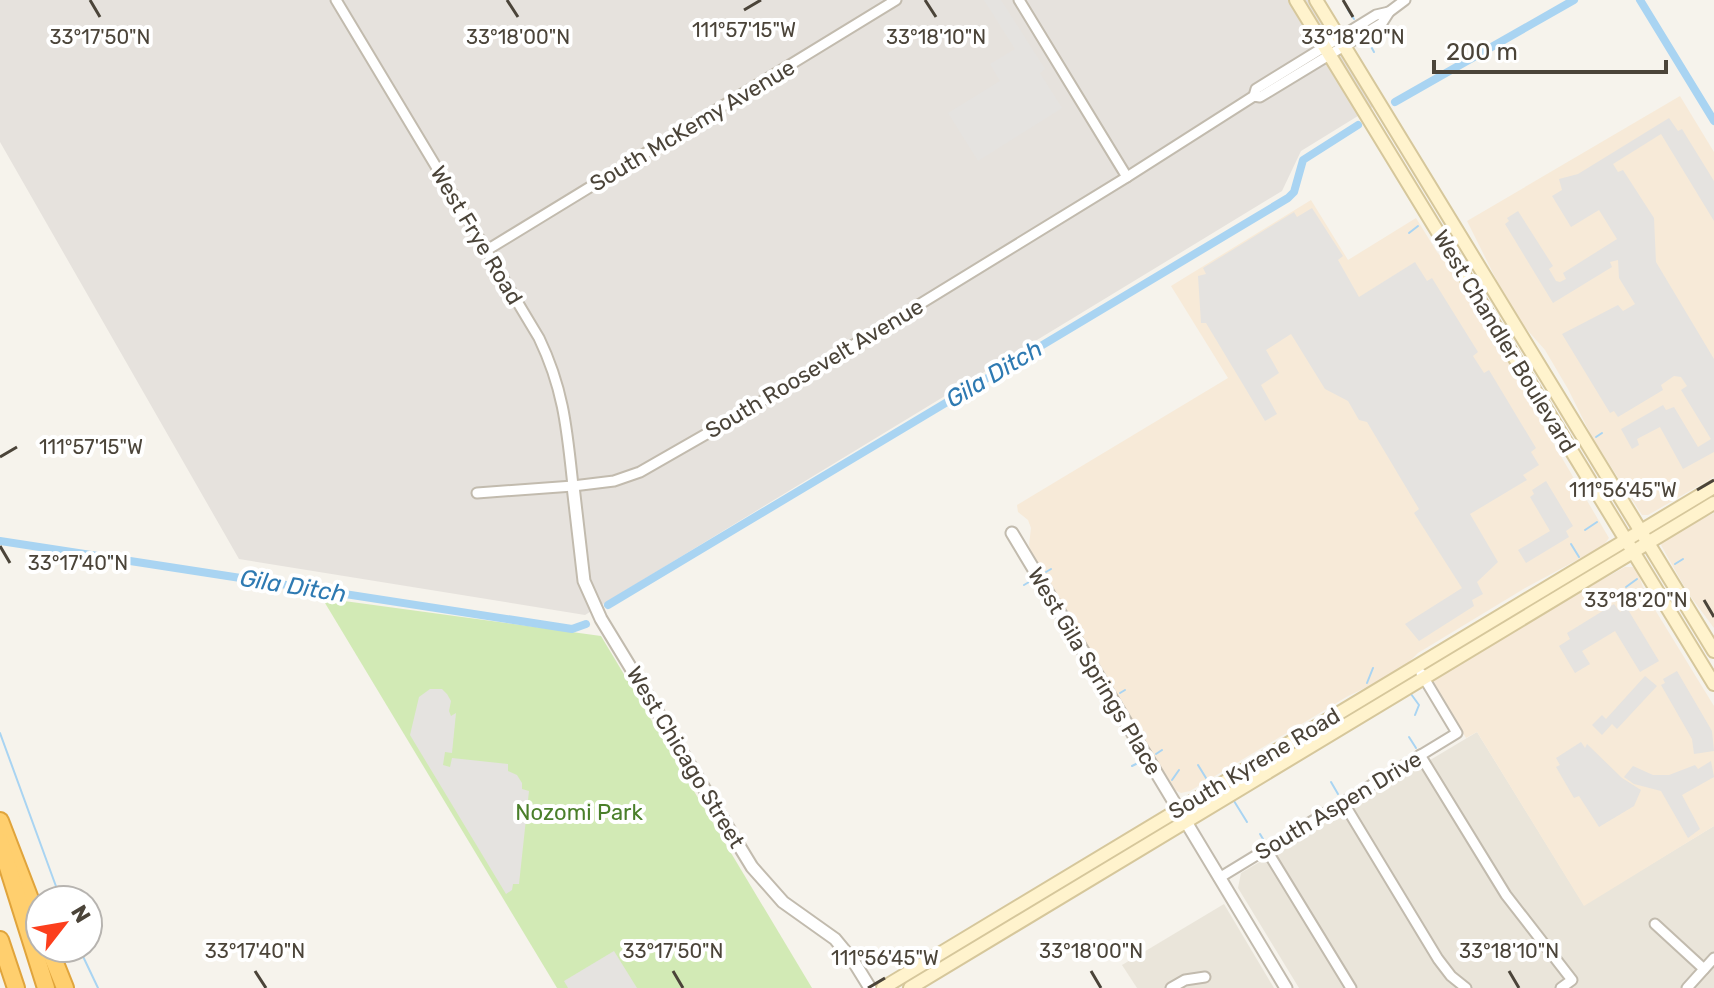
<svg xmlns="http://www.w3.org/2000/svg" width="1714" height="988" viewBox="0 0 1714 988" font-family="Rubik,sans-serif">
  <rect width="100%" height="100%" fill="#f6f3ec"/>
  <g fill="#eae5da">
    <polygon points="1477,732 1584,905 1714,826 1714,988 1299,988 1238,888 1241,873"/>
    <polygon points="1224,904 1274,988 1137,988 1122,965"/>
  </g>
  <g fill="#f7ead8">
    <polygon points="1680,96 1714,152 1714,477 1648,515 1642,515 1592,437 1568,389 1545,350 1523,325 1496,279 1467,221"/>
    <polygon points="1311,200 1348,260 1416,218 1437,252 1450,266 1493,344 1507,359 1535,412 1609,538 1603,546 1527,587 1418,653 1407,664 1380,681 1348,696 1190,791 1181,793 1175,790 1031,552 1029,545 1031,528 1028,520 1018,512 1017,505 1228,378 1171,286"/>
    <polygon points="1714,513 1714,628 1688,593 1661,545 1666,537"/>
    <polygon points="1625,567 1633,567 1637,571 1646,595 1714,706 1714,826 1584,906 1477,732 1466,738 1433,682 1434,678 1557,605"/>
  </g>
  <polygon fill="#e6e2dd" points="0,0 1316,0 1379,103 1301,151 1282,191 585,615 239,559 0,142"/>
  <polygon fill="#d2eab5" points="322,598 601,636 812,988 557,988"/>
  <g fill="#e5e3e0">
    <polygon points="984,0 1001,0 1045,69 1040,73 1062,108 978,161 948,113 1000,81 990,64 1015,49"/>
    <polygon points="1669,118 1678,131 1682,129 1714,181 1714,221 1661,134 1613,164 1618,172 1623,170 1654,218 1656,262 1714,359 1714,452 1683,469 1660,427 1637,439 1639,445 1632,449 1621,429 1663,405 1666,410 1674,407 1698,447 1711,439 1681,390 1687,386 1681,377 1674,376 1661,385 1663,390 1618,417 1614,411 1610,413 1562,334 1618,305 1623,311 1635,304 1619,278 1618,260 1610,262 1612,267 1553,303 1505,224 1509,221 1507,218 1518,211 1553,266 1549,269 1556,281 1560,282 1566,279 1563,273 1617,239 1599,210 1571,227 1552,196 1562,190 1559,179 1578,174"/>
    <polygon points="1312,208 1343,256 1338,260 1359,297 1415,262 1427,281 1432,278 1478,352 1473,356 1484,373 1489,370 1536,448 1531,452 1539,465 1523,475 1527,480 1470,514 1498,562 1477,582 1483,594 1472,600 1474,606 1419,641 1405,624 1462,588 1414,513 1419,509 1367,422 1359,420 1348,401 1325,389 1291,334 1266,350 1279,373 1261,385 1277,414 1265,421 1206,323 1201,323 1198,276 1206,274 1203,268 1294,212 1297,217"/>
    <polygon points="1546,481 1573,526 1566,531 1569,537 1526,563 1518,550 1550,531 1530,497 1534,494 1532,490"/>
    <polygon points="1614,604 1620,612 1627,608 1659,661 1640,672 1615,631 1582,651 1590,664 1575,673 1559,646 1570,639 1567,633"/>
    <polygon points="1677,671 1712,731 1714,751 1694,754 1692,739 1661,685 1665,683 1663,679"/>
    <polygon points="1645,676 1657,686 1617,729 1612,724 1602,735 1592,725 1602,715 1606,719"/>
    <polygon points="430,689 442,689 447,694 451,701 449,711 451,716 456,713 452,753 445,752 443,765 450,767 452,758 508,764 508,771 517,775 522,783 522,789 529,791 519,884 513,884 512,890 506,894 410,735 419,697"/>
    <polygon points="1581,742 1585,748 1587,744 1622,778 1641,790 1634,806 1599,827 1579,796 1574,798 1556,767 1560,765 1556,758"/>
    <polygon points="1711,761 1714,777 1682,795 1700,829 1688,838 1661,791 1634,784 1624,777 1633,766 1653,775 1669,775 1695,765 1698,769"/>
    <polygon points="614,951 637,988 568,988 564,981"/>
  </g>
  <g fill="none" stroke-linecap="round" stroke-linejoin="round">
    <g stroke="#a9d4f2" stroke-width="2">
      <polyline points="1348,10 1354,19"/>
      <polyline points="1368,41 1374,52"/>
      <polyline points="1409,233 1418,226"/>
      <polyline points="1596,437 1602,433"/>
      <polyline points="1585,530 1597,522"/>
      <polyline points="1571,544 1579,557"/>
      <polyline points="1675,564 1683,559"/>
      <polyline points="1046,572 1051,569"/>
      <polyline points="1024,585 1029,582"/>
      <polyline points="1626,587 1637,579"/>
      <polyline points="1367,683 1373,668"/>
      <polyline points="1120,693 1125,690"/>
      <polyline points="1411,694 1419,705 1415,715"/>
      <polyline points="0,733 61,900"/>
      <polyline points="1409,737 1416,748"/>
      <polyline points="1156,754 1162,750"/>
      <polyline points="1198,765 1206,778"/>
      <polyline points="1132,766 1138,763"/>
      <polyline points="1172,780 1179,770"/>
      <polyline points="1331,782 1338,794"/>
      <polyline points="1234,801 1247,822"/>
      <polyline points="1260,834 1263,839"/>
      <polyline points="79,948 98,988"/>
    </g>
    <g stroke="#a9d4f2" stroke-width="8">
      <polyline points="1640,0 1714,121"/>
      <polyline points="1395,102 1574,0"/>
      <polyline points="0,541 572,629 586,624"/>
      <polyline points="608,605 1288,198 1294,192 1303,160 1358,125"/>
    </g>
    <defs>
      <g id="minor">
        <path d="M336,0L539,338C564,390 567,430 573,486"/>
        <polyline points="1019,0 1127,177"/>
        <polyline points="1254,96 1256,89 1376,15 1389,12"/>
        <polyline points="487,250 896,0"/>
        <polyline points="477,493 573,486 614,481 640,472 736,417 1127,177 1254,96 1260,97 1382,23 1389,12 1405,0"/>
        <polyline points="1420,755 1506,895 1572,980 1561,988"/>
        <polyline points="1343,802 1438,959 1451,976 1466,988"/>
        <polyline points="1266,849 1351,988"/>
        <polyline points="1219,878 1457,733 1421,673"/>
        <polyline points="1655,924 1704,969"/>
        <polyline points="1171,988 1185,980 1205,977"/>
        <polyline points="1687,988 1714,958"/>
      </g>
      <g id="tertiary">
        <polyline points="573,486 584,581 601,619 752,867 783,902 835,939 854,962 870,988"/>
        <polyline points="1012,533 1286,988"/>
      </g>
      <g id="secondary">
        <polyline points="1296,0 1714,684"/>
        <polyline points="1316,0 1714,651"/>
        <polyline points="883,988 1714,487"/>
        <polyline points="910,988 1714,503"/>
      </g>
      <g id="motorway">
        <polyline points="0,821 40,925"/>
        <polyline points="0,842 46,988"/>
        <polyline points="0,940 16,988"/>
        <polyline points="49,948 65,988"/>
      </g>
    </defs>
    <use href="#minor" stroke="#c2bbae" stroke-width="13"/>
    <use href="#tertiary" stroke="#c2bbae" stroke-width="15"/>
    <use href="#secondary" stroke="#d6c79b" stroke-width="16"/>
    <use href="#motorway" stroke="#e0a43c" stroke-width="20"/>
    <use href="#minor" stroke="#fff" stroke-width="9"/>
    <use href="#tertiary" stroke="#fff" stroke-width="11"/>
    <use href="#secondary" stroke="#fff3cd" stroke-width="12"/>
    <use href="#motorway" stroke="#ffcf6e" stroke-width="16"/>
  </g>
  <path fill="none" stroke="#4b4439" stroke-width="3" d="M90,0L100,17M507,0L518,17M925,0L936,17M1343,0L1353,17M744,10L761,0M0,457L17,447M1697,490L1714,480M0,546L10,563M1704,600L1714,617M255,971L266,988M673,971L683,988M1091,971L1101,988M1509,971L1519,988M868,988L885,978"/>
  <g text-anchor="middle" stroke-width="8" stroke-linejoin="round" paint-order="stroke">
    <g font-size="22" fill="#4b4439" stroke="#fff">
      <text transform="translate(692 125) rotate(-31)" y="8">South McKemy Avenue</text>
      <text transform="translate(477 235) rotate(59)" y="8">West Frye Road</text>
      <text transform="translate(1505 341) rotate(59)" y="8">West Chandler Boulevard</text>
      <text transform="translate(814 368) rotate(-31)" y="8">South Roosevelt Avenue</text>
      <text transform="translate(1095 671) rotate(59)" y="8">West Gila Springs Place</text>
      <text transform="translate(686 757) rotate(59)" y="8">West Chicago Street</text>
      <text transform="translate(1254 763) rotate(-31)" y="8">South Kyrene Road</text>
      <text transform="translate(1338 805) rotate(-31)" y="8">South Aspen Drive</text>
    </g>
    <g font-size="22" fill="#4a7f2a" stroke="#fff">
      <text x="579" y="820">Nozomi Park</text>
    </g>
    <g font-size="24" font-style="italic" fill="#2e7ab2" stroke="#fff">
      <text transform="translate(994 374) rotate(-31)" y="8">Gila Ditch</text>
      <text transform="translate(293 586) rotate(9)" y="8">Gila Ditch</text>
    </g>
  </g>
  <g font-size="20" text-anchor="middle" fill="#4b4439" stroke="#fff" stroke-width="8" stroke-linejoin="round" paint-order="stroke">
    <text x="744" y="37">111°57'15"W</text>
    <text x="936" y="44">33°18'10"N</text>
    <text x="100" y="44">33°17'50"N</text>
    <text x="518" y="44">33°18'00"N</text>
    <text x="1353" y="44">33°18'20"N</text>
    <text x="91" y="454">111°57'15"W</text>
    <text x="1623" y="497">111°56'45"W</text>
    <text x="78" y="570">33°17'40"N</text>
    <text x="1636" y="607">33°18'20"N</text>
    <text x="255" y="958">33°17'40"N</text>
    <text x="673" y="958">33°17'50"N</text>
    <text x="1091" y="958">33°18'00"N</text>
    <text x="1509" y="958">33°18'10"N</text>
    <text x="885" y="965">111°56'45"W</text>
  </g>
  <g transform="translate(64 924) rotate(59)"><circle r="38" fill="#ffffff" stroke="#b7b4b0" stroke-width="2"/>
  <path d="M0-6L14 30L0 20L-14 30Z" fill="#fc3f1d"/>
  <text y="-12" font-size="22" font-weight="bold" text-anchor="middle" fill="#4b4439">N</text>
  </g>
  <path d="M1434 60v12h232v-12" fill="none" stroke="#4b4439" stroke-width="4"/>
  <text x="1446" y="60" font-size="24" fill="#4b4439" stroke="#ffffff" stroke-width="6" paint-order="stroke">200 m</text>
</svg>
